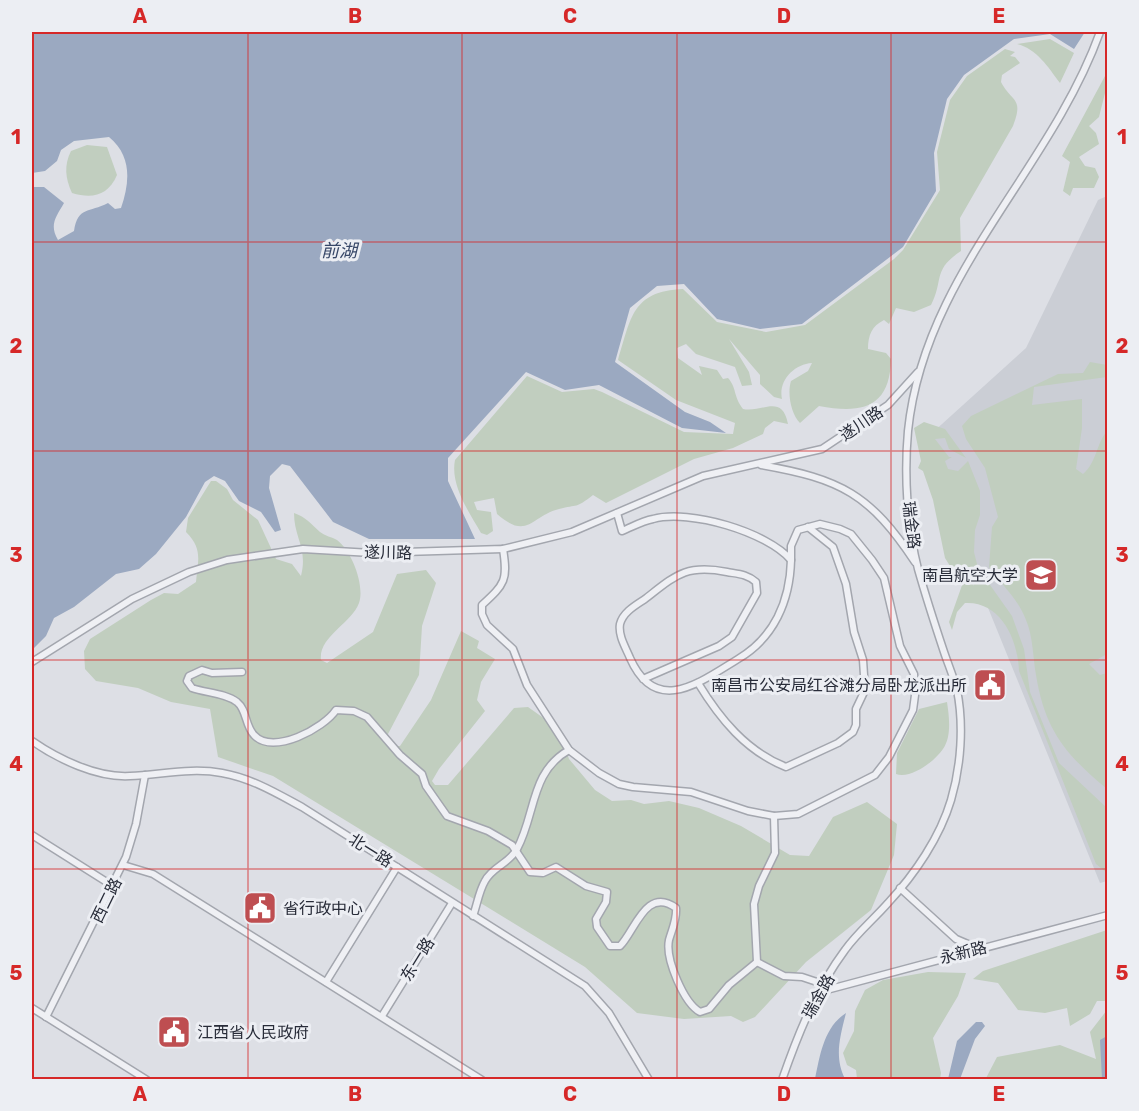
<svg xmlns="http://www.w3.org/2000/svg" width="1139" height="1111" viewBox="0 0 1139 1111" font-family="Rubik,'Noto Sans SC',sans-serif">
  <rect width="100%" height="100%" fill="#dddfe5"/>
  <polygon fill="#cbced5" points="1107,196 1107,881 1100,883 921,443 1026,348 1098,200"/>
  <g fill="#c1cebf">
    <path d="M1050,39L1074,53L1060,83C1048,67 1037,49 1017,44Z"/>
    <path d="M1005,49L1015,52L1010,56L1015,57L1020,63L1002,75L1001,82C1012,103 1024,97 1013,126L960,218L961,251C932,270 944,280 931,305L914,312L896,308L889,324L884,320C872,326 868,335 868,349L886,353L891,359C890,408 862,414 819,406L800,423C791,414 787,393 791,381L808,371L812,363C794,364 778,381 782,399L774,397L760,384V375L729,339L749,372L752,385L742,386L735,367L696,354L686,344L677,348L678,358L702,375L699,366L717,370L723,379L728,378C737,388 733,396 743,409C762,413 782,393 788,424L774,421L765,428L763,434L733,448L694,459L606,503L593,495C575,509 578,504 559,509C531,516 528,541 497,514L494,498L474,502L477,510L491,512L493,531L487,535L481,533C469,512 450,485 455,460L527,376L562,392L594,389L602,392L684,432L733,434L735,423L676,400L618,360C631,318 632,291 683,289L717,322L766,332L805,325L894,259L903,250L940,190L937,152L950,100L967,76Z"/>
    <polygon points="1107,66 1107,96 1105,93 1099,117 1089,126 1096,133 1099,144 1079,157 1085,166 1095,168 1099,177 1094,188 1073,188 1070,196 1063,191 1070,162 1062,156 1105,76"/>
    <path d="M87,145L107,147L117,175C108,196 92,199 72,193C65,178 64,165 71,151Z"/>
    <path d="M1090,362L1107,365V377L1034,387L1032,405L1082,399V428L1076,469L1083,474C1097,462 1096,444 1107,431V654L1089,664L1100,675L1107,673V789C1065,754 1045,730 1036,675C1033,658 1033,636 1026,620C1019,600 1001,584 989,567L992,527L998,517L985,468L966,439L962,426L971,416L1058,374L1083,373Z"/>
    <path d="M924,422L945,429L966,458L949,449L945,438L935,439L949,457H952L945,461L948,469L958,471L968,461L980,491V515L975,530L974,552L978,568L1012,616L1024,649L1030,692L1059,763L1107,808V873L1096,864L1019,671C1018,640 1001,601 965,603L957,612L952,630L949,622L966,574L974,586L966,566L958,568L950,566L945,558L933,500L923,471L918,468L921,461L914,428Z"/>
    <path d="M211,481H216L227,489L233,500L258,520L276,559L292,564L301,576C308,548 294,538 294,513C306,517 311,524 320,532C325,536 332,537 337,540C352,551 365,586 359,603C352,623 318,637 321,660L327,663L373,632L397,574L426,570L436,583L422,626L419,675L388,734L389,741L393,746H400L431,700L461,631L479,641L477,648L495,659L481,682L477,700L485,711L439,769L432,781L435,785H448L514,708L528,707L559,729L569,759L595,790L612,801L631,800L644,804L669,801L699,808L741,826L790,855L809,856L833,817L867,802L897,824L894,855L871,910L806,962L755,1017L743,1022L731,1016L684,1019L637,1013L585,967L273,776L218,757L210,709L171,702L138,688L96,681L85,669L84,651L90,639L151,600L164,593L178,594L196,582C198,560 203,549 186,532L188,518Z"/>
    <path d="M947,702C949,716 952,736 943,749C934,762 911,779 896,774L897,753L919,709Z"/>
    <polygon points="1107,930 1107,1001 1097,1001 1090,1014 1070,1026 1067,1008 1045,1013 1018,1010 998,983 973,979 983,971"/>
    <polygon points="928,972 966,973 958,996 933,1038 941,1073 940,1079 857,1079 856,1070 847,1065 843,1053 854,1031 855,1011 865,990 883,980"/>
    <polygon points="1107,1010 1107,1079 985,1080 997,1057 1060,1045 1096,1059 1090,1032"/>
  </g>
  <g fill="#9ba9c1">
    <path d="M32,32H1085L1074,49L1050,34L1014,39L964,75L947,99L934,153L936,191L903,247L802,324L760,329L717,319L684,284L657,286L630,308L615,362L685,412L710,422L726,433L682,428L599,385L565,390L526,372L448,458V481L475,539H369L333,522L290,466L282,464L270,476L269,488L281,530L275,532L261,512L239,501L225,481L214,476L205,482L186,517L156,554L139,569L116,574L74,607L54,618L46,636L32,650V187H44L64,203C56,217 49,225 58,240L74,231C78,206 89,213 108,203L115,209L121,208C130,182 132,156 109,137L74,141L61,150L57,161L45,171L32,173Z"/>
    <path d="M846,1013C840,1037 834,1057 845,1079H815C820,1055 824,1027 846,1013Z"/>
    <polygon points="976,1022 982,1022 985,1026 975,1039 960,1079 948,1079 957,1041"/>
    <polygon points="1107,1036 1107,1079 1102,1079 1100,1040"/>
  </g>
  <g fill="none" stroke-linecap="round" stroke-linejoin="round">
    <defs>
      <g id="minor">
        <path d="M761,465C841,479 870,494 915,562"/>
        <path d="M503,549C508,580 505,584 482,605V614L487,625L513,649L527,685L569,750L599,773L619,784L633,787L691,792L748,811L774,816L798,814L875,775L889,757L913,710L915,695L914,674L900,646L884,578L872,560L851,534L840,529L820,524L798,530L791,546V560C767,532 690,509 653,519C642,521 632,527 622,531L617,513"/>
        <polyline points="32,662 132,599 189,572 227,560 303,549 371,553 503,549 572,532 703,476 822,449 888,405 918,372"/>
        <path d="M242,672L212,673L202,670L189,676L187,681L192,688C206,693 225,693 237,702C247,710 245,726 254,735C273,756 324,728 336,710L354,711L367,717L400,755L422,774L426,786L447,816L488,831L512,845L530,872L543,873L556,867L586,886L607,892L606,902L596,919L597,927L610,946H620C635,931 646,886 676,908C677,920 672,929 669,940C665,959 684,1003 700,1012L709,1009L729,985L757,962"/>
        <path d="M643,679L719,646L732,637L757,593L756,582C747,574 738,574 727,572C686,564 676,575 645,599C636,605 623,612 620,624C618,636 626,648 630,658C656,717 700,682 738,659C774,638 790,601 791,560"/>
        <path d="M698,683C720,719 746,751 786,767L838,743L853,732L856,725V709L865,690L863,660L854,632L846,584L833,547L808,527"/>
        <path d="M32,741C58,759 97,778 130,776C160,775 191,767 222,773C251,778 276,793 302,807L585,986L609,1013L649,1080"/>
        <polyline points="774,816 775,853 759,886 754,904 757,962 784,976 802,977 823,984"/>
        <polyline points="32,835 113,886"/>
        <polyline points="123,865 153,874 482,1080"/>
        <polyline points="900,888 956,939 977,948"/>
        <path d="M473,916C477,905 479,891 485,881C492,867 510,863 517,849C536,814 530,772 569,750"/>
        <polyline points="326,982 397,867"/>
        <polyline points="819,992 1108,915"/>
        <polyline points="32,1008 147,1080"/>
        <polyline points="382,1016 452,903"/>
        <polyline points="46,1017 126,857 136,824 145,775"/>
        <path d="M782,1080C798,1034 816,989 845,950C857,933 874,919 888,903C915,874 940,837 951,800C961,766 964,725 957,690C954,678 948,664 944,652C935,625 926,597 918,569C907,526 904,475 908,431C924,274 1049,173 1100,32"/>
      </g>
    </defs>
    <use href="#minor" stroke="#a3a6ae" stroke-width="9"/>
    <use href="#minor" stroke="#eff0f4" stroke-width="6"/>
  </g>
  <path fill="none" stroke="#d62828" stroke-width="1.5" stroke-opacity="0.55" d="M248,32V1080M462,32V1080M677,32V1080M891,32V1080M32,242H1108M32,451H1108M32,660H1108M32,869H1108"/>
  <defs>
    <symbol id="university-square" viewBox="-11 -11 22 22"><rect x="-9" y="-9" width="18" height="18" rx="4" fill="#be4e51" stroke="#eceef3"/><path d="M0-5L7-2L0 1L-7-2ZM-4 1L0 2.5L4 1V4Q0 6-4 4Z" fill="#fff"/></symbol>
    <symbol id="civic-square" viewBox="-11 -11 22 22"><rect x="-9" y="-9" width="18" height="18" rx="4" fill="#be4e51" stroke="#eceef3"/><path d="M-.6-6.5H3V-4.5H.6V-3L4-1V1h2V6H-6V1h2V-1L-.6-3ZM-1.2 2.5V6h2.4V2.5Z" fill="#fff"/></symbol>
  </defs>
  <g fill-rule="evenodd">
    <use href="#university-square" x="1022" y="556" width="38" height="38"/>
    <use href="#civic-square" x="971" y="666" width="38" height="38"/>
    <use href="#civic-square" x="241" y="889" width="38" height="38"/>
    <use href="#civic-square" x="155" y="1013" width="38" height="38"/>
  </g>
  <g text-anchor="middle" stroke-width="6" stroke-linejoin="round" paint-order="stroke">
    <g font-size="16" fill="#282c39" stroke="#eceef3">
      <text transform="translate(861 423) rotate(-34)" y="6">遂川路</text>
      <text transform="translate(912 525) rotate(83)" y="6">瑞金路</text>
      <text transform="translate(388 552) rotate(1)" y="6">遂川路</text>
      <text transform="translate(371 850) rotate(32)" y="6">北一路</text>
      <text transform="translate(106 900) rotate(-64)" y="6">西二路</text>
      <text transform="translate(963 952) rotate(-14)" y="6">永新路</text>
      <text transform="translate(417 959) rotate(-58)" y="6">东一路</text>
      <text transform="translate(818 996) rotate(-61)" y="6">瑞金路</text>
    </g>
    <g font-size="16" fill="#282c39" stroke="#eceef3" text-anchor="end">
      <text x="1018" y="581">南昌航空大学</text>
      <text x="967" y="691">南昌市公安局红谷滩分局卧龙派出所</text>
      <text x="283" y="914" text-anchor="start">省行政中心</text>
      <text x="197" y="1038" text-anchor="start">江西省人民政府</text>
    </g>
    <g font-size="18" font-style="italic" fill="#374768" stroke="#eceef3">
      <text x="339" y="257">前湖</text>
    </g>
  </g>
  <rect width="1139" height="1111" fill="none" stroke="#eceef3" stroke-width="66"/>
  <rect x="33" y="33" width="1073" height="1045" fill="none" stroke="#d62828" stroke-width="2"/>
  <g font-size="20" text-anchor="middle" font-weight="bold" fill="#d62828">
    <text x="140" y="23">A</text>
    <text x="355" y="23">B</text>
    <text x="570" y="23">C</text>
    <text x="784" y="23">D</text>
    <text x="999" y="23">E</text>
    <text x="16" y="144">1</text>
    <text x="1122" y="144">1</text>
    <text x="16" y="353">2</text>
    <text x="1122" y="353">2</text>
    <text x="16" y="562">3</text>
    <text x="1122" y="562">3</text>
    <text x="16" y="771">4</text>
    <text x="1122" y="771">4</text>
    <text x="16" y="980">5</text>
    <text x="1122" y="980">5</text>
    <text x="140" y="1101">A</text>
    <text x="355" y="1101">B</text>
    <text x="570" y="1101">C</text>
    <text x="784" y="1101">D</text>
    <text x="999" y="1101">E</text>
  </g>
</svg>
